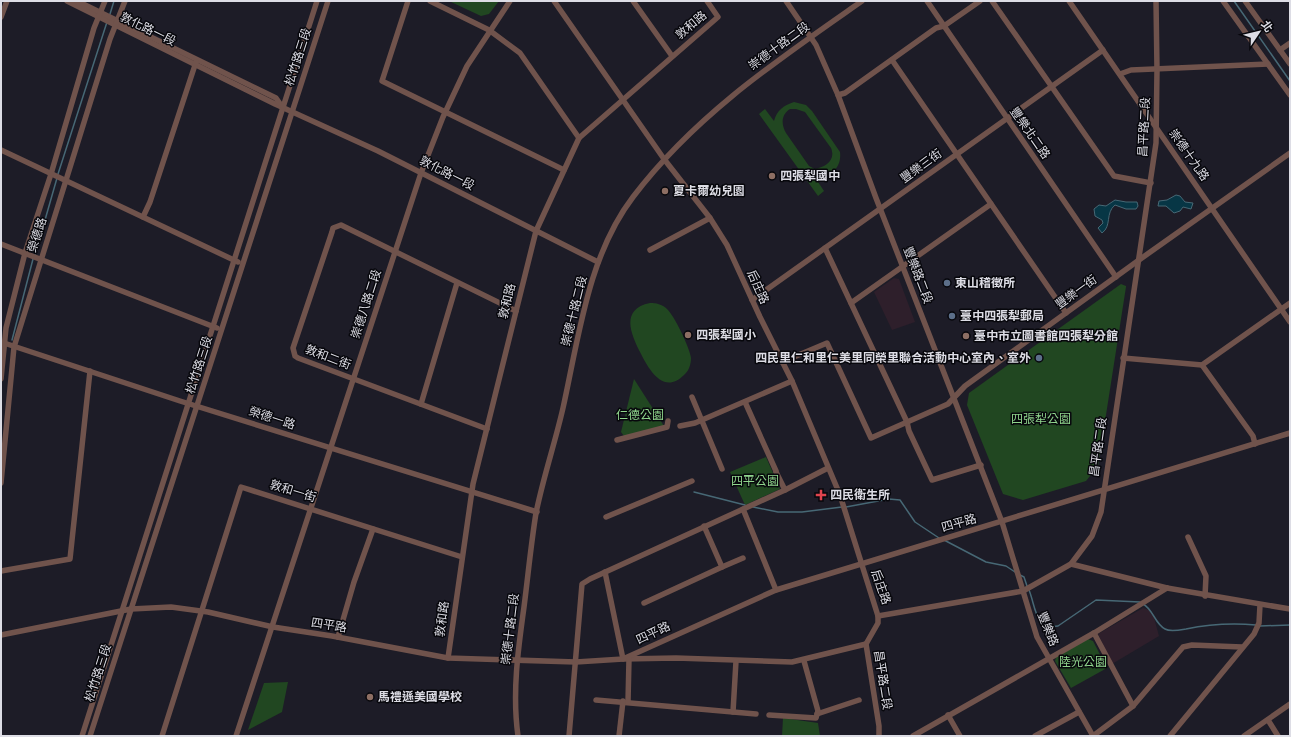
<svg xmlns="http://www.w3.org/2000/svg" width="1291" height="737" viewBox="0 0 1291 737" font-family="Inter,'Noto Sans TC',sans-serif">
  <rect width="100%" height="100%" fill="#1d1c27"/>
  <g fill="#2e1f2b">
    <polygon points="894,278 899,279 915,322 892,330 874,292"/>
    <polygon points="1143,608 1150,610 1153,614 1159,636 1112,664 1098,634"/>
  </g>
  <g fill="#214721" fill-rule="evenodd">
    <polygon points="449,1 499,1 489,14 481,16"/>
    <path d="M794,102L806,105L812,111L840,152C842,169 830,176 816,179L824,191L818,196L759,114L765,109L774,121C777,110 783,106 794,102ZM790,109H796L805,112L831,148C836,160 826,167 815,169L809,166L786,133C781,124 781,115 790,109Z"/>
    <polygon points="1121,284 1126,286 1126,287 1098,466 1086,481 1023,500 1003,494 967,405 969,393"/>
    <path d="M650,303C656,303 662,304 667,309C674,315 690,348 691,358C691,364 689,371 684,375C663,396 648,368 640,352C631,334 620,309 650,303Z"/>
    <polygon points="634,379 664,426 624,436 621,432"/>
    <polygon points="766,457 780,489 745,505 730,472"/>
    <polygon points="1088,639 1093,641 1107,668 1071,688 1055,661 1056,657"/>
    <polygon points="288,682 282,712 248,730 264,683"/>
    <polygon points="783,718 818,723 820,736 782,736"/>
  </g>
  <g fill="#073645" stroke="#476875">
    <polygon points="1176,195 1180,196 1185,202 1193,203 1191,209 1183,207 1180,211 1174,213 1166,206 1158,206 1159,201 1167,200"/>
    <path d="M1115,200L1126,202H1137L1138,206L1136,209H1126L1115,205C1105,213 1112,226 1102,233L1098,228L1103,223L1102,220L1095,216L1094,209L1099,205L1106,206Z"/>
  </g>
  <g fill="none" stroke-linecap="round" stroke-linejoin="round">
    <g stroke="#476875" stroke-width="1.5">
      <polyline points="1234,1 1290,81"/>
      <polyline points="110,14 114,1"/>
      <polyline points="58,174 107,22"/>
      <polyline points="35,255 57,178"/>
      <polyline points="12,340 33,259"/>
      <polyline points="694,492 745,505"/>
      <polyline points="753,507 778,512 802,512 842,507"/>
      <polyline points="846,507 889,499 900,500 915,522 939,538"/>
      <polyline points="944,540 986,562 1006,566 1015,572"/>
      <polyline points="1020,575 1024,577 1027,586"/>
      <path d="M1029,590C1036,607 1034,629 1058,626L1096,600L1140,602"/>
      <path d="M1143,604C1153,609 1155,624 1165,629C1170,632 1180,630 1186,629C1210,624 1232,623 1256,625"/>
      <polyline points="1260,626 1290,625"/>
    </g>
    <g stroke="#70534c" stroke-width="5.5">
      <polyline points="67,1 275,104 378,151 598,262"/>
      <polyline points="77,1 276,98 283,108"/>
      <polyline points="408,1 382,81 564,170"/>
      <polyline points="430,1 489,30 520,53 579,138"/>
      <polyline points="554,1 664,159 710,218 727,245 760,317 792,381 840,495 878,616 878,623 866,644 879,726 879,736"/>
      <polyline points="633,1 672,56"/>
      <polyline points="786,1 816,45 838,95 876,198 1002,522 1037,637 1093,736"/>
      <polyline points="927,1 1116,277"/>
      <polyline points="992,1 1114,176 1151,183"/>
      <polyline points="1069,1 1290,322"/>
      <polyline points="1223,1 1290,95"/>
      <polyline points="1245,1 1290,64"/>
      <polyline points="1,17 7,1"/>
      <polyline points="1280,50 1290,43"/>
      <polyline points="892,60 1066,313"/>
      <polyline points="1120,74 1131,70 1268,64"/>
      <polyline points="838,95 845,93 936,28 944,26 980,1"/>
      <polyline points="1,150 238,262"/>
      <polyline points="143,217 150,202 196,62"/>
      <polyline points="1,244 217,328"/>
      <polyline points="825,248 907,422 909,431 932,480 981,465"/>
      <polyline points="650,250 710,218"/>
      <polyline points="752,300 1103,50"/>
      <polyline points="851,303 991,204"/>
      <polyline points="1,342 180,401 537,512"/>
      <polyline points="1123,358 1202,365 1290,303"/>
      <polyline points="782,362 827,343 871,438 948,404 965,386 1139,260 1290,153"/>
      <polyline points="1202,365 1253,436 1255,444"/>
      <polyline points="1,379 6,328 25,253 51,174 94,28 105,1"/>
      <polyline points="692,397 722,469"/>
      <polyline points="745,402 776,471"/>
      <polyline points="421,404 457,283"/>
      <polyline points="680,426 695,423 792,381"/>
      <polyline points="487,429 298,358 295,356 293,348 332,232 333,228 341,225 516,311"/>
      <polyline points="617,440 667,427 668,421"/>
      <polyline points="776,472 785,490"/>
      <polyline points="1,483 14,347 110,39 125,1"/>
      <polyline points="743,509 776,590"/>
      <polyline points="606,517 692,481"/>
      <polyline points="1188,537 1206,576 1205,596"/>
      <polyline points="1071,564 1167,588 1290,609"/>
      <polyline points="722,567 743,558"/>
      <polyline points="1,571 70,559 90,371"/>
      <polyline points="605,572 623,659 676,658 792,662 866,644"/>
      <polyline points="644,603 722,567 704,526"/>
      <polyline points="878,616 1023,591 1071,564 1092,536 1101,512 1156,143 1157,70 1156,1"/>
      <polyline points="1094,633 1133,706"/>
      <polyline points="1,635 131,609 171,607 208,612 273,627 332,636 448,658 576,662 623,659 776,590 1290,433"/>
      <polyline points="338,637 354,582 373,529"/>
      <polyline points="448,658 473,484 536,231 579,138 718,17 707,1"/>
      <polyline points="596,700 733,712 736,661"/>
      <polyline points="628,702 629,659"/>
      <polyline points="733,712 756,714"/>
      <polyline points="817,714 859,700"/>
      <polyline points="769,715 816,718 818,711 804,661"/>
      <polyline points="948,715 960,736"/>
      <polyline points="1268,720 1278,736"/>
      <polyline points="82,736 317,1"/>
      <polyline points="90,736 328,1"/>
      <polyline points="162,736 241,487 462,557"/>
      <polyline points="236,736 421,173 443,117 467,66 510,1"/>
      <path d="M518,736C512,693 518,650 524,607C528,576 531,544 536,513C543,478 555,443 563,408C579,336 588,256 633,197C695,115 779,59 862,1"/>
      <polyline points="569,736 582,584 590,579 785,490 828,468"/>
      <polyline points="619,736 623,701"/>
      <polyline points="913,736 1094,633 1167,588"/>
      <polyline points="1035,736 1079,712"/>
      <polyline points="1093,736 1133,706 1183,647 1192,645 1242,647"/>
      <polyline points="1170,736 1254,634 1259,623 1260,605"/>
      <polyline points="1244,736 1290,704"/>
    </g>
  </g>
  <g fill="#8d6e63" stroke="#07070c" stroke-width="1.5">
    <circle cx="772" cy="176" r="4"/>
    <circle cx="665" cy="191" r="4"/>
    <circle cx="688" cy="335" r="4"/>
    <circle cx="966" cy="336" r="4"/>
    <circle cx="370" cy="697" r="4"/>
  </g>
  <g fill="#5c6f8a" stroke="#07070c" stroke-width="1.5">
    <circle cx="947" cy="283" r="4"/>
    <circle cx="952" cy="316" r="4"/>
    <circle cx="1039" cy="358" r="4"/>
  </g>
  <path fill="#e0444e" stroke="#07070c" stroke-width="1.5" d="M819 489h4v4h4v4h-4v4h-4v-4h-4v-4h4z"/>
  <g text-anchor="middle" stroke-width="3" stroke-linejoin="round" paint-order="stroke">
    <g font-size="12" fill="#dddde5" stroke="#07070c">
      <text transform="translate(691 25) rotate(-40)" y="4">敦和路</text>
      <text transform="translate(148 29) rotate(26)" y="4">敦化路一段</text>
      <text transform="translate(779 46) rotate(-36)" y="4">崇德十路二段</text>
      <text transform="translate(298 57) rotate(-72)" y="4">松竹路三段</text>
      <text transform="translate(1144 127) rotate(-87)" y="4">昌平路二段</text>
      <text transform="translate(1030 133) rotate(55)" y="4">豐樂北二路</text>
      <text transform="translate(1189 155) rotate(55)" y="4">崇德十九路</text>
      <text transform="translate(921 166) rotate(-36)" y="4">豐樂三街</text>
      <text transform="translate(447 173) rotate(27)" y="4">敦化路一段</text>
      <text transform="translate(37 235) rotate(-72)" y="4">榮德路</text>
      <text transform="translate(918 275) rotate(69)" y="4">豐樂路二段</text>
      <text transform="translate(758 287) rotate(66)" y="4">后庄路</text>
      <text transform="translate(1076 292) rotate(-36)" y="4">豐樂一街</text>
      <text transform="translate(507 301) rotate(-76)" y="4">敦和路</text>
      <text transform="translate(366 304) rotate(-72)" y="4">崇德八路二段</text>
      <text transform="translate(574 311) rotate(-76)" y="4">崇德十路二段</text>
      <text transform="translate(328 357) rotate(21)" y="4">敦和二街</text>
      <text transform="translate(199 365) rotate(-72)" y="4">松竹路三段</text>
      <text transform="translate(272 418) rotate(18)" y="4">榮德一路</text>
      <text transform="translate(1098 447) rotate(-82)" y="4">昌平路二段</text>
      <text transform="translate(293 491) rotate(17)" y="4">敦和一街</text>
      <text transform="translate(959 523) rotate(-16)" y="4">四平路</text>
      <text transform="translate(881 587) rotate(71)" y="4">后庄路</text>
      <text transform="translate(442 619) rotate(-82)" y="4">敦和路</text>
      <text transform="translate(329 625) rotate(9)" y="4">四平路</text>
      <text transform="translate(510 629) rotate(-83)" y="4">崇德十路二段</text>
      <text transform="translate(1048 629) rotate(68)" y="4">豐樂路</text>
      <text transform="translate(653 633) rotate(-25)" y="4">四平路</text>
      <text transform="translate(98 673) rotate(-72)" y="4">松竹路三段</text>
      <text transform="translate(883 680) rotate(81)" y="4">昌平路二段</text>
    </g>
    <g font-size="12" font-weight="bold" fill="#dddde5" stroke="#07070c" text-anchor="start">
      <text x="780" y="180">四張犁國中</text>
      <text x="673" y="195">夏卡爾幼兒園</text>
      <text x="955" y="287">東山稽徵所</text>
      <text x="960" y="320">臺中四張犁郵局</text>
      <text x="696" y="339">四張犁國小</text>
      <text x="974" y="340">臺中市立圖書館四張犁分館</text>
      <text x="1031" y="362" text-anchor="end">四民里仁和里仁美里同榮里聯合活動中心室內、室外</text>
      <text x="830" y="499">四民衛生所</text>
      <text x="378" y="701">馬禮遜美國學校</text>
    </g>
    <g font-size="12" fill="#90d58d" stroke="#07070c">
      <text x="640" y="419">仁德公園</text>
      <text x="1041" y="423">四張犁公園</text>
      <text x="755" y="485">四平公園</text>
      <text x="1083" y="666">陸光公園</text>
    </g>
  </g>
  <rect width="1291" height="737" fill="none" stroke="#dddde5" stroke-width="4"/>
  <g transform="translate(1259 32) rotate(55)" stroke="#07070c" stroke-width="3" paint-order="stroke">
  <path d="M0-3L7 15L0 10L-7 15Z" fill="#dddde5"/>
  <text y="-6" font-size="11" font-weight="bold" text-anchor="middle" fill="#dddde5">北</text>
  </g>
</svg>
